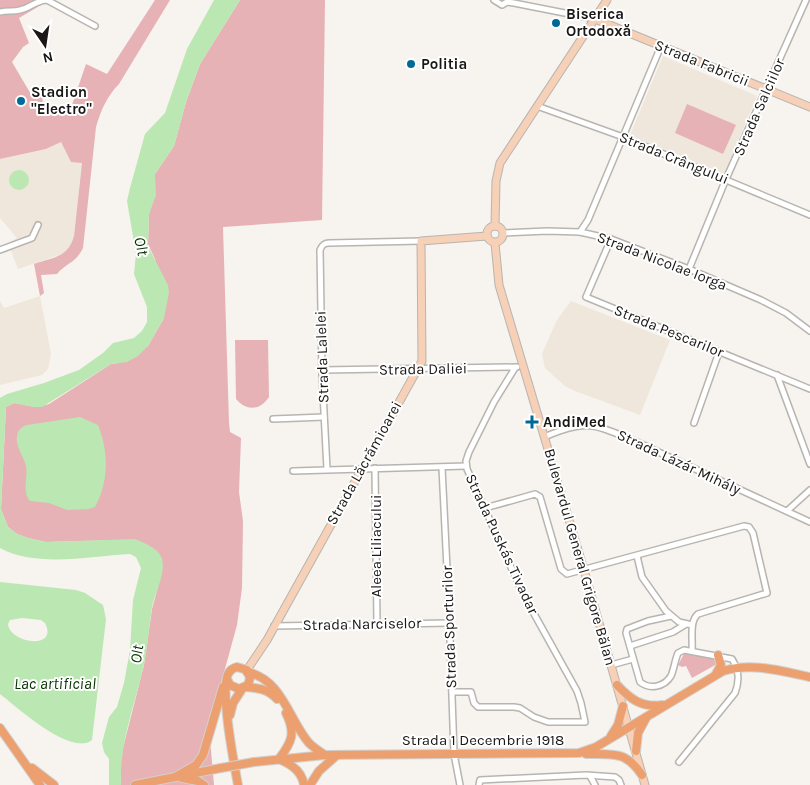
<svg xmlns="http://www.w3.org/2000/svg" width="810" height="785" viewBox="0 0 810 785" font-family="Karla,sans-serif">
  <rect width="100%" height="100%" fill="#f7f3ee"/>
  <g fill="#efe7db">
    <polygon points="663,56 757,96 724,174 630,135"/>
    <polygon points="61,142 71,162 82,162 74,236 71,247 65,253 18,269 8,243 17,238 0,218 0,159 46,149"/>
    <polygon points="40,296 51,354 48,369 42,375 0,385 0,301 4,308"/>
    <polygon points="571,301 670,340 640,415 575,391 565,386 545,368 542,354 557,320"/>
  </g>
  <g fill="#e6b2b6">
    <path d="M0,0H43L41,5L19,18L29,43L23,47L12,62L32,96L42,88L43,107L72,105L86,64L107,74L155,0H170L119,84C107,96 101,110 96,127L83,248C75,264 67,262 57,274L41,275L44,293L40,296L34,264C53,257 68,258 74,236L82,163L71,162L61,142L46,149L0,159Z"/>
    <path d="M240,0H325L322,220L223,227L229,423L230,432L241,438L239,492L243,521L242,588L237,625L209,727L214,785H121L120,769L123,748L144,665L152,609L161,576L120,540L46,542L28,538L17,534L8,527L1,509L6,407L14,403C27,405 36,409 49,404L111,364L118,363L148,346L164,318L155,259L148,244L149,214L155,195V174L174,146L186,102L200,64Z"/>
    <polygon points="687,104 736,125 723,154 675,133"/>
    <path d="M235,340H268L269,397C260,411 246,411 236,399Z"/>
    <polygon points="685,652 717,659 717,664 692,678 686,666 682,667 678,665"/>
  </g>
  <g fill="#bae7b2" fill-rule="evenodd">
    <path d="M214,0H240L200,64L186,102L174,146L155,174L156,195L149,214L148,244L151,252L168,285L169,293L164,318L148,346L138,356L127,362L111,364L42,407H33L14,403L6,407L1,509L8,527L17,534L28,538L46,542L135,539C144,543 159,548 162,559C166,574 155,592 152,607C149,626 148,645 144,664C135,705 119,743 121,785H109V759L104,752L102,743L109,717L117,707L124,683L130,650L133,600L141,568L136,557L130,554C91,556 36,568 0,548V398L7,394L44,383L79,370L103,353L113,343L134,338L142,331L147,322V307L134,274L136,254L127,201L130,188L145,134L165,113L187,49Z"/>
    <circle cx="19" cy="180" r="10"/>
    <path d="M80,417L98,425C109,452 109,482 95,507L89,509L67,510L49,503L30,501C22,492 28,478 26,466C24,457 15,446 17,436C18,429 22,427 27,425Z"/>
    <path d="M0,582L76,590L85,593L103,605L106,619L92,740C71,757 17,707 0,694ZM22,618L41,620L45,623C59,650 10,644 8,624L10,620Z"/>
  </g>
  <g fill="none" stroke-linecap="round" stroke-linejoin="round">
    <defs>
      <g id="street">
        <polyline points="494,0 502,5 507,2 514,3 595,19"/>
        <path d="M0,12C7,10 13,12 20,10C30,8 37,0 47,0L95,26"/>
        <polyline points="537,106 623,137 810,215"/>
        <polyline points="580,232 588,220 661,46"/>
        <polyline points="503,233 547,231 580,232 611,239 689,269 761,300 786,313 810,331"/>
        <polyline points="611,239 586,297 810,389"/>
        <polyline points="0,250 32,238 38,225"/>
        <polyline points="689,269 726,179 806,0"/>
        <polyline points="322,370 517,367"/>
        <polyline points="777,375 810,464"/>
        <polyline points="273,419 324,417"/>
        <polyline points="694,423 719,352"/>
        <path d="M544,437C584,421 589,422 628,438L810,522"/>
        <polyline points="375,468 377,624"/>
        <polyline points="442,468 449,609 454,754 460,785"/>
        <path d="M327,469L322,374L320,250C322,245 324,243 329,243L421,241"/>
        <polyline points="293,471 466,466"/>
        <path d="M485,508L535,494L540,497L561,569L567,574L744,526L749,527L753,533L767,593L698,614C689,621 693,640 692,651"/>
        <polyline points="787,511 810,490"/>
        <polyline points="637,556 642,577 666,611 679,622 692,625"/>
        <path d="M671,616L648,621L627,629L626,633L640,682C650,690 664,687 671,676C674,669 675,660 678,653L684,650L732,659C739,670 740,680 735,693L679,762"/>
        <polyline points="274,626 450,623"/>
        <polyline points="630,646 673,632 686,624"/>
        <polyline points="611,665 633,659"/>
        <polyline points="452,692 471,692 474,703 478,707 514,707 520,708 534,717 548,722 585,722 581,703 577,691 523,594 467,469 466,461 469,452 494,402 515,368"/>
        <polyline points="590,776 595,785"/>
        <polyline points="479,785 480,780 586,775 615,777 619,780 621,785"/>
      </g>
      <g id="secondary">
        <polyline points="595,19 810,107"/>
        <circle cx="495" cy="234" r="8"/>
        <polyline points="495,226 496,181 500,163 607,0"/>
        <polyline points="495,243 499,285 584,570 645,785"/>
        <polyline points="247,670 267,640 422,361 421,241 487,236"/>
      </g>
      <g id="primary">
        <path d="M247,672C282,679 289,720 309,743C314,748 319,751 325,755"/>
        <polyline points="716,674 721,665 718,655"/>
        <path d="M227,679L230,685L239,689L248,685L250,678L247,670L237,667C233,668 230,670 228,674C220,692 234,763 238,785"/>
        <path d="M617,685C630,699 642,708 662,705"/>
        <path d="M245,687C259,688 268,689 277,699"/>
        <polyline points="230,715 233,703 242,689"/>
        <polyline points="0,728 40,785"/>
        <polyline points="611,736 618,725 623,706"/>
        <polyline points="636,751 638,733 646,718"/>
        <path d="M586,754C613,754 626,751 642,775"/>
        <path d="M279,759C292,742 296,733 286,713"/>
        <path d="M281,760C293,765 302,772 304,785"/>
        <path d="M254,762L325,755L579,753L596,747L723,671C752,662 781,671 810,677"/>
        <polyline points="32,768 54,785"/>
        <polyline points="175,777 196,765 203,755 223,687"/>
        <polyline points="182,778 198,781 204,785"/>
        <polyline points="135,785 221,768"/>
        <polyline points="310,785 319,771 337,755"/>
      </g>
    </defs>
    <use href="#street" stroke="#b8b5b0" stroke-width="8"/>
    <use href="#secondary" stroke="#b8b5b0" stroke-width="9"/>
    <use href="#primary" stroke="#d1d1d0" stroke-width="10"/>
    <use href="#street" stroke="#fff" stroke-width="5"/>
    <use href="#secondary" stroke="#f6d0b7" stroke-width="7"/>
    <use href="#primary" stroke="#eda06f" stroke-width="8"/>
    <defs>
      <polyline id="primary-bridge" points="221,768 254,762"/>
    </defs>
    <use href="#primary-bridge" stroke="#d1d1d0" stroke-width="10" stroke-linecap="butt"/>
    <use href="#primary-bridge" stroke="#eda06f" stroke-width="8"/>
  </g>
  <g fill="#006a97" stroke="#fff" stroke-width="2">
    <circle cx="556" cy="23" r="5"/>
    <circle cx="411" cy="64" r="5"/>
    <circle cx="21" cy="101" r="5"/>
    <path d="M529.5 414.5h5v5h5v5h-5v5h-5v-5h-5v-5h5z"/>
  </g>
  <g text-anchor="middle" stroke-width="4" stroke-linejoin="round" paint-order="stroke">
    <g font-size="15" font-weight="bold" fill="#181715" stroke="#fff" text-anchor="start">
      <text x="566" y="19">Biserica<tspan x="566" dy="17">Ortodoxă</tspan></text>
      <text x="421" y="69">Politia</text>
      <text x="31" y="97">Stadion<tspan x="31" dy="17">"Electro"</tspan></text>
      <text x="543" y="427">AndiMed</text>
    </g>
    <g font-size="15" fill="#181715" stroke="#fff">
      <text transform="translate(702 63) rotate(22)" y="5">Strada Fabricii</text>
      <text transform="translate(759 107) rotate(-66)" y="5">Strada Salciilor</text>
      <text transform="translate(674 158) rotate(22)" y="5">Strada Crângului</text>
      <text transform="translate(662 261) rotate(21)" y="5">Strada Nicolae Iorga</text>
      <text transform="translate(669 331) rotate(22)" y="5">Strada Pescarilor</text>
      <text transform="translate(322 357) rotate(-92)" y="5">Strada Lalelei</text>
      <text transform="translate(423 369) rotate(-1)" y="5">Strada Daliei</text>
      <text transform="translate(679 462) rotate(25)" y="5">Strada Lázár Mihály</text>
      <text transform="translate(364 463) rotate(-61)" y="5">Strada Lăcrămioarei</text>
      <text transform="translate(502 544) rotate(65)" y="5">Strada Puskás Tivadar</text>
      <text transform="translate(376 546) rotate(-90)" y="5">Aleea Liliacului</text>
      <text transform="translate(580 557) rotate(74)" y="5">Bulevardul General Grigore Bălan</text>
      <text transform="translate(362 624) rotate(-1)" y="5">Strada Narciselor</text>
      <text transform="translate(449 627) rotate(-92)" y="5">Strada Sporturilor</text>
      <text x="483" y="745">Strada 1 Decembrie 1918</text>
    </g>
    <g font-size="16" font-style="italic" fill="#073401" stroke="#fff">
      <text transform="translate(142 246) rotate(77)" y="6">Olt</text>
      <text transform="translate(136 654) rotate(-82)" y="6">Olt</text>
      <text x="55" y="689">Lac artificial</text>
    </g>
  </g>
  <g transform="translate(45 45) rotate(167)" stroke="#ffffff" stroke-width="4" paint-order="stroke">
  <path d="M0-4L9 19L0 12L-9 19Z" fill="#181715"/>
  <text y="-8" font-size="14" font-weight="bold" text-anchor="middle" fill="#181715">N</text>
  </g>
</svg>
